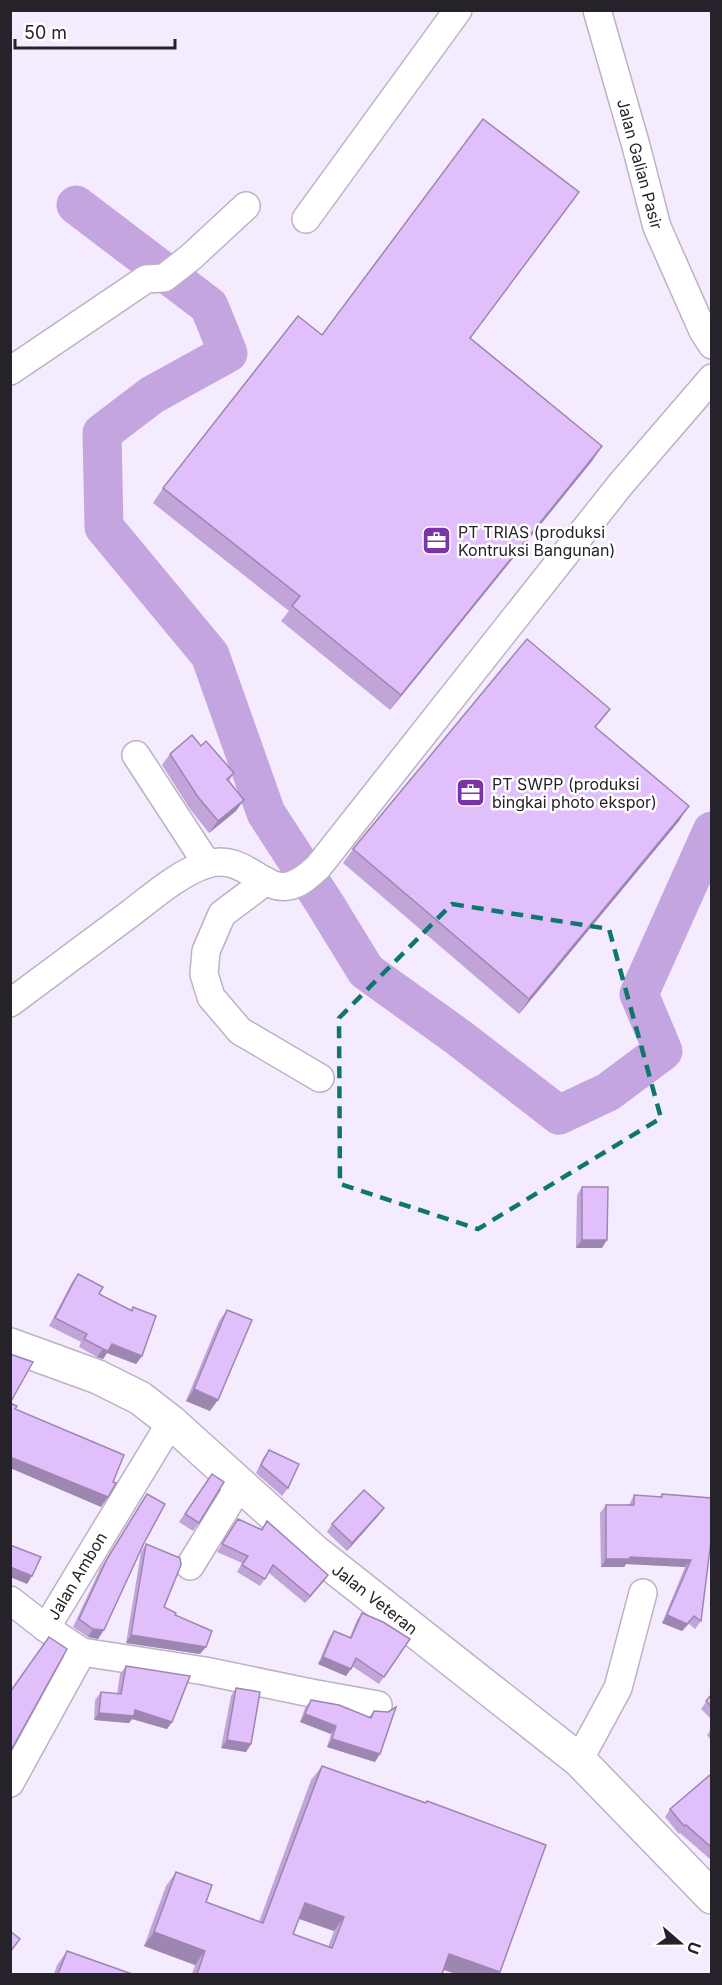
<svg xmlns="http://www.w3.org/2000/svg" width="722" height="1985" viewBox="0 0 722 1985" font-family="Inter,sans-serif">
  <rect width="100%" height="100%" fill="#f5ebfe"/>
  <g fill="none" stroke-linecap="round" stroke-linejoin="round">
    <polyline stroke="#c5a5e0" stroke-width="39" points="76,205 209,306 228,353 152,395 102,433 104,527 210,655 266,813 325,904 366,971 458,1037 559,1115 608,1092 663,1051 639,994 712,831"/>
    <defs>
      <g id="minor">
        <polyline points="597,10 636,146 657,227 703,331 712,345"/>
        <polyline points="306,219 458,10"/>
        <polyline points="10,371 146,279 164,278 191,257 246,206"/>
        <polyline points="136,755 207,864"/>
        <polyline points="266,881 222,914 206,951 204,974 211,997 240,1031 320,1078"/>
        <path d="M10,1003C50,973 91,943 131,913C153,896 181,872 207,864C244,853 261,891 288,886C300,884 309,875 318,867L620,485L712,378"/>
        <polyline points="190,1566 240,1485"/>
        <polyline points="10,1600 46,1628"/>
        <polyline points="82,1652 205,1671 311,1693 378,1705"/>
        <polyline points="579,1760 618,1688 643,1593"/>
        <polyline points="10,1783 82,1652 46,1628 171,1422"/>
      </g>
      <polyline id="major" points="10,1345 98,1377 140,1398 171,1422 315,1552 579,1760 712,1897"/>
    </defs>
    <use href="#minor" stroke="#bbb2c4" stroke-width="30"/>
    <use href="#major" stroke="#bbb2c4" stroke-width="36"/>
    <use href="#minor" stroke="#fff" stroke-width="27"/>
    <use href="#major" stroke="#fff" stroke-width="33"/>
  </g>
  <g fill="#c1a4d8" fill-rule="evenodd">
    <polygon points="579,192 470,338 602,446 592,461 390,710 281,621 289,611 153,503 163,488 322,335"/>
    <polygon points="610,709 596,727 679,821 519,1014 343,863 353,849"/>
    <polygon points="201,746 234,773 229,781 236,811 209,833 190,809 162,765 170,754"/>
    <polygon points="582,1187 602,1248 576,1248 577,1195"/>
    <polygon points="78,1274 99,1294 131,1310 133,1307 142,1356 136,1364 107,1353 103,1359 97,1357 79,1347 81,1342 49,1326 72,1282"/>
    <polygon points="227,1310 210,1411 186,1401 219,1321"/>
    <polygon points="269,1450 288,1488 282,1496 256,1473 263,1458"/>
    <polygon points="212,1474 199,1523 193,1531 179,1522"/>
    <polygon points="147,1494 144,1543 98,1639 88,1637 73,1627 101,1567"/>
    <polygon points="662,1494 711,1498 701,1621 695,1629 689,1624 682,1631 662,1623 685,1567 626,1564 624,1567 601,1567 600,1513 606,1505 629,1505 634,1495 660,1497"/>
    <polygon points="378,1516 347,1551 327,1532 332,1524"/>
    <polygon points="238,1519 261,1529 267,1521 323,1582 305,1603 269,1573 260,1586 237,1572 242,1563 217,1552"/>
    <polygon points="146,1544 164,1607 175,1615 200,1654 126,1643 141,1552"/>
    <polygon points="362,1613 410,1639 379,1684 352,1666 346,1676 318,1664 329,1638 334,1631 350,1637 357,1620"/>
    <polygon points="126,1666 172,1722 167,1729 132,1719 129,1723 94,1720 95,1700 101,1692 117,1694 120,1674"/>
    <polygon points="236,1688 251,1744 246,1752 221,1748 231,1696"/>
    <polygon points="711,1695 711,1719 701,1709"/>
    <polygon points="311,1700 369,1717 374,1711 375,1762 327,1747 331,1734 300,1722 305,1708"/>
    <polygon points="711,1729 711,1740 707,1735"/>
    <path d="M322,1766L425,1803L427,1801L498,1974H456L443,1970L442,1974H192L195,1965L144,1946L166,1886L176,1872L206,1902L259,1922L311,1780ZM299,1919L334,1931L328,1947L293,1934Z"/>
    <polygon points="711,1777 711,1860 680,1833 679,1834 665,1817 670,1809"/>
    <polygon points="67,1951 132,1974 54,1974 57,1965"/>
  </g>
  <g fill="#9d86b0">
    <polygon points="579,192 569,206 459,353 470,338"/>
    <polygon points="602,446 592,461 390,710 401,695"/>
    <polygon points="244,800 236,811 209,833 218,821"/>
    <polygon points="689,806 679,821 519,1014 529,999"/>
    <polygon points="582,1240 607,1240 602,1248 576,1248"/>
    <polygon points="112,1344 142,1356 136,1364 107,1353 103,1359 97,1357 103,1349"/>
    <polygon points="194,1389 218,1400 210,1411 186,1401"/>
    <polygon points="10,1457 108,1497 101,1507 10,1468"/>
    <polygon points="384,1508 378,1516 347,1551 352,1543"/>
    <polygon points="630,1557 691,1560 685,1567 626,1564 624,1567 601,1567 606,1559"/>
    <polygon points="10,1567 32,1576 27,1584 10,1577"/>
    <polygon points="328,1575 323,1582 305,1603 310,1596"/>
    <polygon points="667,1615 694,1616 682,1631 662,1623"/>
    <polygon points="93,1629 104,1630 98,1639 88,1637"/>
    <polygon points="131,1635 206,1647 200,1654 126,1643"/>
    <polygon points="323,1657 351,1669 346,1676 318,1664"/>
    <polygon points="135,1710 172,1722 167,1729 132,1719 129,1723 94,1720 99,1713"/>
    <polygon points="305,1714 336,1726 331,1734 300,1722"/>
    <polygon points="332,1739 380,1754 375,1762 327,1747"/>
    <polygon points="227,1740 251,1744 246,1752 221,1748"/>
    <polygon points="305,1903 344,1917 334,1931 294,1917"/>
    <polygon points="154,1932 205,1951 195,1965 144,1946"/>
    <polygon points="449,1954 500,1972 498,1974 456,1974 439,1968"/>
  </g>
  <g fill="#e0bffb" stroke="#9d86b0" stroke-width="1.5" fill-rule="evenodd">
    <polygon points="483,119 579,192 470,338 602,446 401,695 292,606 300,596 163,488 298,316 322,335"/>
    <polygon points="527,639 610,709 595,727 689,806 529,999 353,849"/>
    <polygon points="192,735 201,746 206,741 234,773 227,779 244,800 218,821 198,797 170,754"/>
    <polygon points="582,1187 608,1187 607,1240 582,1240"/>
    <polygon points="78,1274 103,1287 99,1294 132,1311 133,1307 156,1316 142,1356 112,1344 108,1351 103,1349 84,1339 87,1334 55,1318"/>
    <polygon points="227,1310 252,1320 218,1400 194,1389"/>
    <polygon points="10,1354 33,1362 10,1403"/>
    <polygon points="10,1403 17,1406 15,1409 124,1455 113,1482 116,1483 108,1497 10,1457"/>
    <polygon points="269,1450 299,1464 288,1488 261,1465"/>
    <polygon points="212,1474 224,1482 199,1523 185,1514"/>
    <polygon points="364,1490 384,1508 352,1543 332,1524"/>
    <polygon points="147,1494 165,1504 144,1543 104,1630 93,1629 79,1619 107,1559"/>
    <polygon points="662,1494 711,1498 711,1541 701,1621 694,1616 687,1624 667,1615 691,1560 630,1557 630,1559 606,1559 606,1505 634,1505 634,1495 662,1497"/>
    <polygon points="238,1519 262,1530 267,1521 328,1575 310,1596 273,1565 265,1579 242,1565 248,1556 222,1544"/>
    <polygon points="146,1544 180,1558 181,1565 164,1607 176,1613 175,1615 212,1631 206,1647 131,1635"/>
    <polygon points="10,1545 41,1557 32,1576 10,1567"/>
    <polygon points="362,1613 383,1622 410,1639 384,1677 356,1658 351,1669 323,1657 334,1631 351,1638"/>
    <polygon points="49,1637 67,1649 10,1752 10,1692"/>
    <polygon points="126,1666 190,1676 172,1722 135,1710 134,1716 99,1713 101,1692 121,1694"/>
    <polygon points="236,1688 260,1692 251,1744 227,1740"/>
    <polygon points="711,1695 711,1706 706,1701"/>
    <polygon points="311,1700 339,1705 371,1718 374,1711 388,1712 396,1707 380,1754 332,1739 336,1726 305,1714"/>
    <path d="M322,1766L426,1803L427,1801L546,1845L500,1972L449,1954L442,1974H197L205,1951L154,1932L176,1872L212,1885L206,1902L263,1923ZM305,1903L344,1917L332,1948L293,1934Z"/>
    <polygon points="710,1775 711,1777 711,1847 686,1825 684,1826 670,1809"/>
    <polygon points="10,1931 20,1939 10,1952"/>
    <polygon points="67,1951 132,1974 58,1974"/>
  </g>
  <path fill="none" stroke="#0f766e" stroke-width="4.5" stroke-dasharray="12 8" stroke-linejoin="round" d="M452,904L609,929L661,1118L478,1229L340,1184L339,1018Z"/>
  <defs>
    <symbol id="office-square" viewBox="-11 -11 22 22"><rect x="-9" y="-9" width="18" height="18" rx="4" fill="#7b34a7" stroke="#fff"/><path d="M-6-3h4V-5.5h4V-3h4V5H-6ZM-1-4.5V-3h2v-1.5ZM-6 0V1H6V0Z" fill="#fff"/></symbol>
  </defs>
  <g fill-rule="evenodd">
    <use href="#office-square" x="420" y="524" width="33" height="33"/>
    <use href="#office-square" x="454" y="776" width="33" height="33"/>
  </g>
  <g text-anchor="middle" stroke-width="5" stroke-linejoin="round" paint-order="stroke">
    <g font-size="16" fill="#252229" stroke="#fff">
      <text transform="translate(640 164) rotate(75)" y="6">Jalan Galian Pasir</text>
      <text transform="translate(77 1576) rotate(-59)" y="6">Jalan Ambon</text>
      <text transform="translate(375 1599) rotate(38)" y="6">Jalan Veteran</text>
    </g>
    <g font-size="16" fill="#252229" stroke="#fff" text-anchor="start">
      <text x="458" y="538">PT TRIAS (produksi<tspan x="458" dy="18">Kontruksi Bangunan)</tspan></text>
      <text x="492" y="790">PT SWPP (produksi<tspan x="492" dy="18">bingkai photo ekspor)</tspan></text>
    </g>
  </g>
  <rect width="722" height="1985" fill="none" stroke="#252229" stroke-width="24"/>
  <g transform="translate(680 1943) rotate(110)" stroke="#ffffff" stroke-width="4.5" paint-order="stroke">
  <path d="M0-4.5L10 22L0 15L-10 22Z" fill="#252229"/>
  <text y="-9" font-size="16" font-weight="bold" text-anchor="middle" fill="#252229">U</text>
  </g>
  <path d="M15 39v9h160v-9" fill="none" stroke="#252229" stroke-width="3"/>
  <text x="24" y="39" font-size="18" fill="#252229" stroke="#ffffff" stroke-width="4.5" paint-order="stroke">50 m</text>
</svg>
